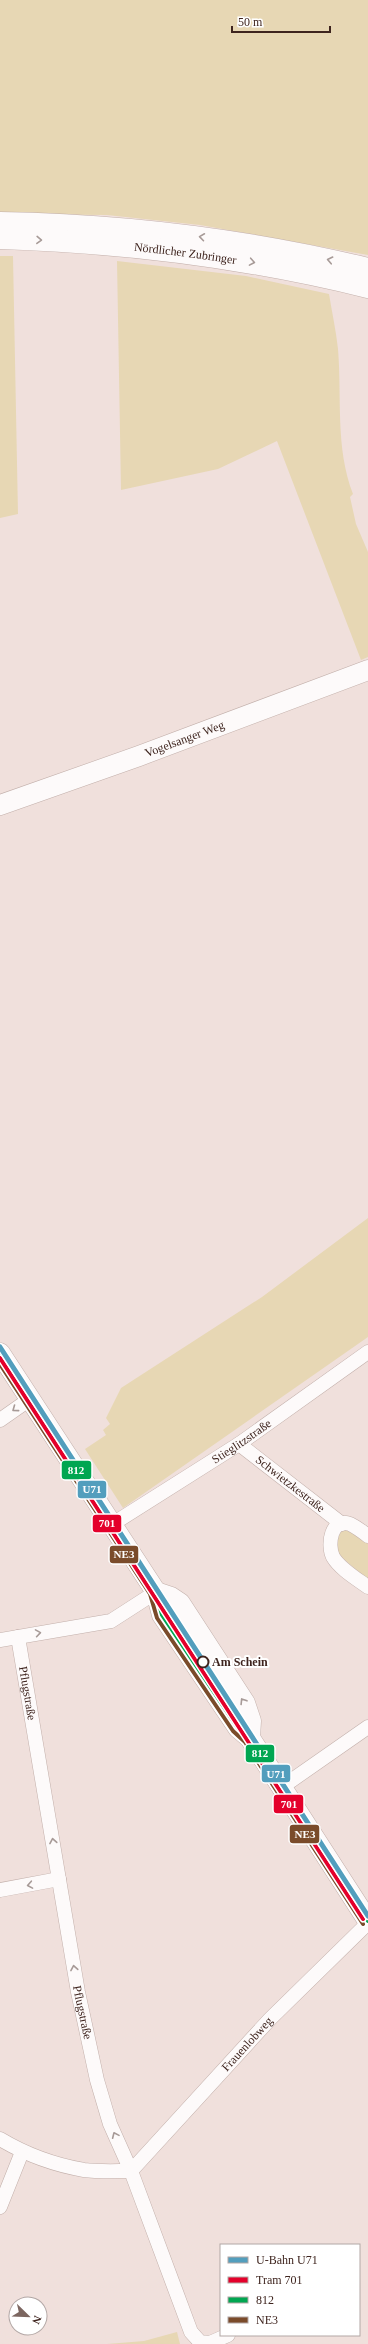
<svg xmlns="http://www.w3.org/2000/svg" width="368" height="2344" viewBox="0 0 368 2344" font-family="'Times New Roman',serif">
  <rect width="100%" height="100%" fill="#f0e0dc"/>
  <g fill="#e7d7b4">
    <polygon points="0,0 368,0 368,255 200,225 107,215 0,214"/>
    <polygon points="0,256 13,256 18,514 0,518"/>
    <path d="M117,261L246,276L329,294C332,312 336,331 338,349C342,398 335,447 353,494L350,497L356,524L368,552V657L361,660L277,441L218,469L121,490Z"/>
    <polygon points="368,1218 368,1337 123,1508 85,1449 106,1435 103,1430 110,1424 106,1418 121,1388 262,1297"/>
    <polygon points="343,1530 350,1530 368,1544 368,1580 339,1555 336,1546 338,1533"/>
    <polygon points="177,2332 180,2344 107,2344 144,2341"/>
  </g>
  <g fill="none" stroke-linecap="round" stroke-linejoin="round">
    <defs>
      <g id="street">
        <polyline points="0,1420 30,1399"/>
        <path id="s1" d="M239,1444L342,1524"/>
        <path id="s2" d="M111,1525L239,1444L368,1352"/>
        <path d="M368,1536C363,1532 356,1527 350,1524C331,1517 327,1545 333,1557C340,1569 357,1579 368,1587"/>
        <path id="s3" d="M18,1637L78,1992L97,2080L110,2124L131,2171L191,2332L200,2342L210,2343L228,2335"/>
        <polyline points="0,1640 111,1621 156,1592"/>
        <polyline points="282,1787 368,1727"/>
        <polyline points="0,1890 59,1879"/>
        <path d="M0,2139C25,2154 55,2165 84,2170C99,2172 116,2171 131,2171"/>
        <path id="s4" d="M131,2171L270,2019L368,1923"/>
        <polyline points="0,2207 22,2152"/>
      </g>
      <g id="secondary">
        <path id="s5" d="M0,805L139,756L368,670"/>
        <polyline points="0,1353 156,1592 162,1615 238,1728 250,1738 368,1921"/>
        <polyline points="156,1592 171,1597 180,1603 245,1703 251,1721 250,1738"/>
      </g>
      <g id="primary">
        <path d="M0,223C125,225 247,240 368,269"/>
        <path id="s6" d="M0,238C125,242 247,257 368,287"/>
      </g>
    </defs>
    <use href="#street" stroke="#c2afaa" stroke-width="15"/>
    <use href="#secondary" stroke="#c2afaa" stroke-width="21"/>
    <use href="#primary" stroke="#c2afaa" stroke-width="23"/>
    <use href="#street" stroke="#fdfafa" stroke-width="14"/>
    <use href="#secondary" stroke="#fdfafa" stroke-width="20"/>
    <use href="#primary" stroke="#fdfafa" stroke-width="22"/>
    <defs>
      <polyline id="bus-1" points="0,1353 156,1592 162,1615 238,1728 250,1738 368,1921"/>
      <polyline id="bus-2" points="0,1364 150,1594 157,1618 233,1731 245,1742 363,1924"/>
    </defs>
    <use href="#bus-1" stroke="#fff" stroke-width="7"/>
    <use href="#bus-2" stroke="#fff" stroke-width="7"/>
    <use href="#bus-1" stroke="#00a651" stroke-width="4"/>
    <use href="#bus-2" stroke="#7a4b2a" stroke-width="4"/>
    <defs>
      <polyline id="tram-1" points="0,1358 363,1919"/>
    </defs>
    <use href="#tram-1" stroke="#fff" stroke-width="7"/>
    <use href="#tram-1" stroke="#e4002b" stroke-width="4"/>
    <defs>
      <polyline id="metro-1" points="0,1347 368,1916"/>
    </defs>
    <use href="#metro-1" stroke="#fff" stroke-width="8"/>
    <use href="#metro-1" stroke="#529ebd" stroke-width="5"/>
  </g>
  <defs><path id="oneway-chevron" d="M-2-3.5L2.5 0L-2 3.5" fill="none" stroke-width="1.6" stroke-linecap="round" stroke-linejoin="round"/></defs>
  <g stroke="#a79a97">
    <use href="#oneway-chevron" transform="translate(202 237) rotate(-172)"/>
    <use href="#oneway-chevron" transform="translate(39 240) rotate(2)"/>
    <use href="#oneway-chevron" transform="translate(330 260) rotate(-168)"/>
    <use href="#oneway-chevron" transform="translate(252 262) rotate(10)"/>
    <use href="#oneway-chevron" transform="translate(15 1409) rotate(144)"/>
    <use href="#oneway-chevron" transform="translate(38 1633) rotate(-9)"/>
    <use href="#oneway-chevron" transform="translate(243 1701) rotate(-122)"/>
    <use href="#oneway-chevron" transform="translate(53 1841) rotate(-100)"/>
    <use href="#oneway-chevron" transform="translate(30 1885) rotate(170)"/>
    <use href="#oneway-chevron" transform="translate(74 1968) rotate(-100)"/>
    <use href="#oneway-chevron" transform="translate(115 2135) rotate(-114)"/>
  </g>
  <circle fill="#fff" stroke="#3e241e" stroke-width="2" cx="203" cy="1662" r="5.5"/>
  <g text-anchor="middle" stroke-width="4" stroke-linejoin="round" paint-order="stroke">
    <g font-size="12" fill="#3e241e" stroke="#fff">
      <text dy="4" stroke="none"><textPath href="#s6" startOffset="186">Nördlicher Zubringer</textPath></text>
      <text dy="4" stroke="none"><textPath href="#s5" startOffset="196">Vogelsanger Weg</textPath></text>
      <text dy="4" stroke="none"><textPath href="#s2" startOffset="155">Stieglitzstraße</textPath></text>
      <text dy="4" stroke="none"><textPath href="#s1" startOffset="65">Schwietzkestraße</textPath></text>
      <text dy="4" stroke="none"><textPath href="#s3" startOffset="57">Pflugstraße</textPath></text>
      <text dy="4" stroke="none"><textPath href="#s3" startOffset="381">Pflugstraße</textPath></text>
      <text dy="4" stroke="none"><textPath href="#s4" startOffset="172">Frauenlobweg</textPath></text>
    </g>
    <g font-size="12" font-weight="bold" fill="#3e241e" stroke="#fff" text-anchor="start">
      <text x="212" y="1666">Am Schein</text>
    </g>
  </g>
  <g stroke="#fff" stroke-width="1.5">
    <rect x="61" y="1460" width="31" height="20" rx="4" fill="#00a651"/>
    <rect x="77" y="1480" width="30" height="19" rx="4" fill="#529ebd"/>
    <rect x="92" y="1514" width="30" height="19" rx="4" fill="#e4002b"/>
    <rect x="109" y="1545" width="30" height="19" rx="4" fill="#7a4b2a"/>
    <rect x="245" y="1744" width="30" height="19" rx="4" fill="#00a651"/>
    <rect x="261" y="1764" width="30" height="19" rx="4" fill="#529ebd"/>
    <rect x="273" y="1794" width="31" height="20" rx="4" fill="#e4002b"/>
    <rect x="289" y="1824" width="31" height="20" rx="4" fill="#7a4b2a"/>
  </g>
  <g font-size="11" text-anchor="middle" font-weight="bold" fill="#fff">
    <text x="76" y="1474">812</text>
    <text x="92" y="1493">U71</text>
    <text x="107" y="1527">701</text>
    <text x="124" y="1558">NE3</text>
    <text x="260" y="1757">812</text>
    <text x="276" y="1778">U71</text>
    <text x="289" y="1808">701</text>
    <text x="305" y="1838">NE3</text>
  </g>
  <rect x="220" y="2244" width="140" height="92" fill="#ffffff" stroke="#b2a7a5"/>
  <rect x="228" y="2257" width="20" height="6" fill="#529ebd" stroke="#b2a7a5"/>
  <text x="256" y="2264" font-size="12" fill="#3e241e">U-Bahn U71</text>
  <rect x="228" y="2277" width="20" height="6" fill="#e4002b" stroke="#b2a7a5"/>
  <text x="256" y="2284" font-size="12" fill="#3e241e">Tram 701</text>
  <rect x="228" y="2297" width="20" height="6" fill="#00a651" stroke="#b2a7a5"/>
  <text x="256" y="2304" font-size="12" fill="#3e241e">812</text>
  <rect x="228" y="2317" width="20" height="6" fill="#7a4b2a" stroke="#b2a7a5"/>
  <text x="256" y="2324" font-size="12" fill="#3e241e">NE3</text>
  <g transform="translate(28 2316) rotate(113)"><circle r="19" fill="#ffffff" stroke="#b2a7a5"/>
  <path d="M0-3L7 15L0 10L-7 15Z" fill="#7c6660"/>
  <text y="-6" font-size="11" font-weight="bold" text-anchor="middle" fill="#3e241e">N</text>
  </g>
  <path d="M232 26v6h98v-6" fill="none" stroke="#3e241e" stroke-width="2"/>
  <text x="238" y="26" font-size="12" fill="#3e241e" stroke="#ffffff" stroke-width="3" paint-order="stroke">50 m</text>
</svg>
